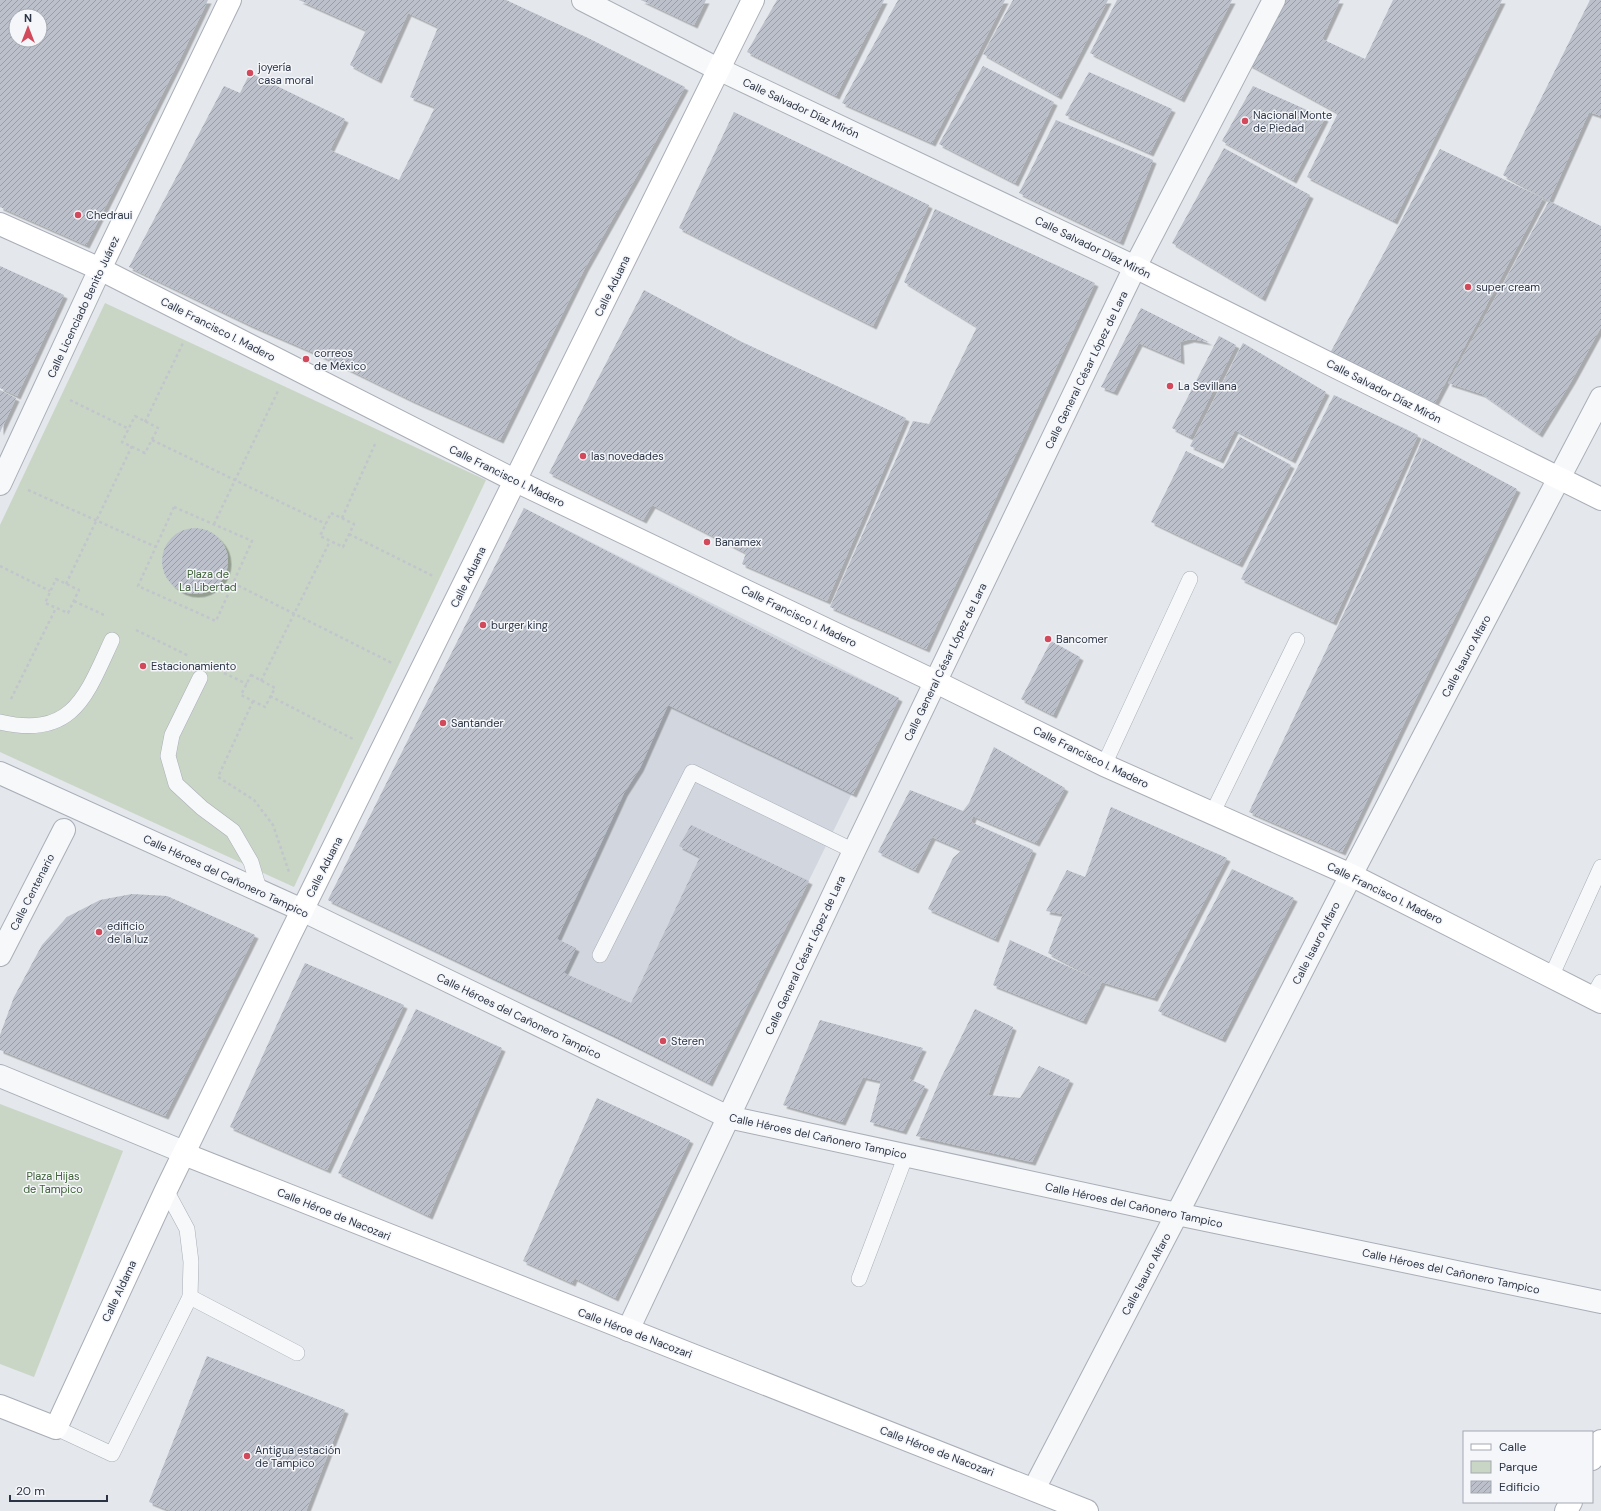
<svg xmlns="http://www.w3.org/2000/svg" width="1601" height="1511" viewBox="0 0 1601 1511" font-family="'DM Sans',sans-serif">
  <defs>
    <pattern id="building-hatch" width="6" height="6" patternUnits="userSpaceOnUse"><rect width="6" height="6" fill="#bbc0ca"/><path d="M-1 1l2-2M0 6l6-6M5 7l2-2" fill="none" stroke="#989da6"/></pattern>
    <filter id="shadow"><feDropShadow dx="3.5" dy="3.5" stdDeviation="0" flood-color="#0004"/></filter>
  </defs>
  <rect width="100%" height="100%" fill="#e4e7ec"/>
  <polygon fill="#d2d6de" points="524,508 899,698 709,1083 328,900"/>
  <g fill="#c9d6c5">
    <polygon points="105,303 486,480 294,887 0,752 0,525"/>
    <polygon points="0,1104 123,1151 34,1377 0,1364"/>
  </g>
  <g fill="url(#building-hatch)" fill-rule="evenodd" filter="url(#shadow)">
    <path d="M0,0H208L179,61L86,245L0,207ZM16,16H40V40H16Z"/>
    <polygon points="299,0 506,0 588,38 685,87 639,172 585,268 500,440 411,400 317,354 250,325 129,267 224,86 240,93 250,73 345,119 330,150 399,180 435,107 410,97 438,27 408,13 378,80 350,65 366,30"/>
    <polygon points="641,0 706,0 694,25"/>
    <polygon points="777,0 884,0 836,96 747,52"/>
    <polygon points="898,0 1005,0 932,143 842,103"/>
    <polygon points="1013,0 1108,0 1058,96 983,54"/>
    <polygon points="1117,0 1232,0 1181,99 1090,53"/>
    <polygon points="1278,0 1340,0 1322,39 1365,59 1393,0 1502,0 1394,221 1307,177 1338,113 1248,64"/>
    <polygon points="1590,0 1601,0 1601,116 1589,112 1549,201 1601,226 1601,327 1572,380 1539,434 1482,394 1448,383 1549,201 1503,175"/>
    <polygon points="983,66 1054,102 1015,183 939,144"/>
    <polygon points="1089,72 1172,109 1150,153 1065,115"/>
    <polygon points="1253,86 1325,118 1293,180 1222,141"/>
    <polygon points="734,112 929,205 873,326 679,228"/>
    <polygon points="1056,120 1153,160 1120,242 1019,193"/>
    <polygon points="1224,148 1310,195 1262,298 1172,243"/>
    <polygon points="1440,149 1543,198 1433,406 1329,355"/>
    <polygon points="935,209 1095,283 926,649 830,607 913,421 929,424 977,327 904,282"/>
    <polygon points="0,266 64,295 17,396 0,388"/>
    <polygon points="644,290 742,342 906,418 827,601 742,564 746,553 652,505 643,520 549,473"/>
    <polygon points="1141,308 1209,342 1191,339 1180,342 1181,361 1139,343 1114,392 1101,387"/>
    <polygon points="1219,336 1236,345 1190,437 1172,428"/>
    <polygon points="1243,343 1326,392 1292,460 1235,430 1220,460 1190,446"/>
    <polygon points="0,390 16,398 0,432"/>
    <polygon points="1334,395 1418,435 1333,622 1241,579"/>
    <polygon points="1240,437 1291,465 1239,564 1151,522 1186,451 1223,469"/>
    <polygon points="1423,438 1517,489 1342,852 1249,812 1386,525"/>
    <polygon points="524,508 805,654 899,698 853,794 668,705 640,768 624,793 557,939 576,948 564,973 631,1003 700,857 679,846 691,825 809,881 709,1083 615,1036 328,900"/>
    <circle cx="195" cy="561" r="33"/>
    <polygon points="1051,641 1080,657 1053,715 1021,699"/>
    <polygon points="994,747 1065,788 1036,843 973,816 971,822 1033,850 995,939 928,909 953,858 962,850 932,837 915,870 878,852 910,790 963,811 969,803"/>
    <polygon points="1111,807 1227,858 1154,998 1102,982 1083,1021 993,985 1010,940 1098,980 1048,953 1063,914 1046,911 1067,870 1085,877"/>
    <polygon points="1232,869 1294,898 1222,1039 1158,1011"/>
    <polygon points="132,894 167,896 255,935 165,1116 0,1050 0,1035 14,997 42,945 67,917 100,900"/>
    <polygon points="305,963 404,1005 327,1170 230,1127"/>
    <polygon points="416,1009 502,1048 429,1216 338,1173"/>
    <polygon points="975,1009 1013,1027 988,1095 1020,1098 1039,1066 1070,1080 1032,1162 916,1136 941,1078"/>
    <polygon points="820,1020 923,1048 909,1079 925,1086 903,1131 870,1122 881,1081 863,1077 842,1122 783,1105"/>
    <polygon points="597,1098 690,1140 615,1298 574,1278 572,1283 523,1261"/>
    <polygon points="207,1356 345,1410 306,1511 171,1511 149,1502"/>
  </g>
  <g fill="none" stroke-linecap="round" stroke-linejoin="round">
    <defs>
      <g id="lane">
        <polyline points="200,678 172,735 168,756 176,784 202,808 233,831 251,862 260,892"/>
        <path d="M0,722C73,739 86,696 112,640"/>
        <polyline points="1104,765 1190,579"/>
        <polyline points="1212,814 1297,640"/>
        <polyline points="600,955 692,772 854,851"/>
        <polyline points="1551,977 1601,867"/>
        <polyline points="1592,998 1601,982"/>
        <polyline points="859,1279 906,1155"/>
        <polyline points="190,1297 297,1353"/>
        <polyline points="56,1428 112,1454 190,1297 191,1262 187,1229 166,1190"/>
      </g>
      <g id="street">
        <polyline points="583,0 710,65 1135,267"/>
        <polyline points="0,484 100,269"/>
        <polyline points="0,773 302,910 728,1117 1177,1214 1601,1302"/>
        <polyline points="0,955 64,830"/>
        <polyline points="0,1076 174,1148 184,1154"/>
        <polyline points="628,1330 854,851 1135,267 1274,0"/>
        <polyline points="1034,1489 1177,1214 1351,875 1601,398"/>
      </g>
      <g id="secondary">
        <polyline points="0,224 100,269 516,481 936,682 1104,765 1351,875 1601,1002"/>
        <polyline points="1135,267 1601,499"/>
        <polyline points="100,269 230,0"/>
        <polyline points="184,1154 1087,1511"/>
        <polyline points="0,1406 56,1428 166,1190 290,935 753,0"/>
        <polyline points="1592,1459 1601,1441"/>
        <polyline points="1566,1511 1571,1502"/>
      </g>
    </defs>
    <use href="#lane" stroke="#a9aeb7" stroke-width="16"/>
    <use href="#street" stroke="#a9aeb7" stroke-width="24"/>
    <use href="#secondary" stroke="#a9aeb7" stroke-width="24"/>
    <g stroke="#c2c5cb" stroke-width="2.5" stroke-dasharray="3 3" stroke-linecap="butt">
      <polyline points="70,400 129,429"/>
      <polygon points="135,416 158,428 145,453 122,442"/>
      <polyline points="145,422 183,343"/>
      <polyline points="152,440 326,524"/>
      <polyline points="28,490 156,547"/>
      <polygon points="174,507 252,541 216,621 138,586"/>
      <polygon points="331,513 354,524 343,547 320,536"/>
      <polyline points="342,518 376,442"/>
      <polyline points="214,524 278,391"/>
      <polyline points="349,534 433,576"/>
      <polyline points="0,566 50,591"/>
      <polygon points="56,579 79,590 68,613 45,603"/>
      <polyline points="233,583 392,663"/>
      <polyline points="66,584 132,446"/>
      <polyline points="74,601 106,616"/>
      <polyline points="136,630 189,656"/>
      <polyline points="224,673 247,684"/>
      <polygon points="251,675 275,688 265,707 241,695"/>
      <polyline points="261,681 330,541"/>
      <polyline points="270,696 355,740"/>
      <polyline points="11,699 56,608"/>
      <polyline points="253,701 218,777 254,800 273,825 289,872"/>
    </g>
    <use href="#lane" stroke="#f7f8fa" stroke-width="15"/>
    <use href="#street" stroke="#f7f8fa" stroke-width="22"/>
    <use href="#secondary" stroke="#fff" stroke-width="22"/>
  </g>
  <g fill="#d1495b" stroke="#f4f6f9" stroke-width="1.5">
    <circle cx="250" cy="73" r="4"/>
    <circle cx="1245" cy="121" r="4"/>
    <circle cx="78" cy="215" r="4"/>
    <circle cx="1468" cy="287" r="4"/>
    <circle cx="306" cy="359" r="4"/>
    <circle cx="1170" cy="386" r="4"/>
    <circle cx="583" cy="456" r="4"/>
    <circle cx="707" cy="542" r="4"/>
    <circle cx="483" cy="625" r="4"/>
    <circle cx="1048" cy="639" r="4"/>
    <circle cx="143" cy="666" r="4"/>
    <circle cx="443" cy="723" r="4"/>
    <circle cx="99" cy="932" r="4"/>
    <circle cx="663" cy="1041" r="4"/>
    <circle cx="247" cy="1456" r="4"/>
  </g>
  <g text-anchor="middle" stroke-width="3" stroke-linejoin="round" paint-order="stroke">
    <g font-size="11" fill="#2b3445" stroke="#f4f6f9" text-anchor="start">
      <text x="258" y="71">joyería<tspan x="258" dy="13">casa moral</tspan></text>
      <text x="1253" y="119">Nacional Monte<tspan x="1253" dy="13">de Piedad</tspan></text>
      <text x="86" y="219">Chedraui</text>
      <text x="1476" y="291">super cream</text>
      <text x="314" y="357">correos<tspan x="314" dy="13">de México</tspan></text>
      <text x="1178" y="390">La Sevillana</text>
      <text x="591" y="460">las novedades</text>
      <text x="715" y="546">Banamex</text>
      <text x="491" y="629">burger king</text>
      <text x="1056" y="643">Bancomer</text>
      <text x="151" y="670">Estacionamiento</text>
      <text x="451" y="727">Santander</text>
      <text x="107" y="930">edificio<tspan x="107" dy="13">de la luz</tspan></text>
      <text x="671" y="1045">Steren</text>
      <text x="255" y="1454">Antigua estación<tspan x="255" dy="13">de Tampico</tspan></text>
    </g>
    <g font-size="11" fill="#2b3445" stroke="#f4f6f9">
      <text transform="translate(801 108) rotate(25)" y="4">Calle Salvador Díaz Mirón</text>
      <text transform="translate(1093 247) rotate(26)" y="4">Calle Salvador Díaz Mirón</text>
      <text transform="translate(612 286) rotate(-64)" y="4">Calle Aduana</text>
      <text transform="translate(83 307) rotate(-65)" y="4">Calle Licenciado Benito Juárez</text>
      <text transform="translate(218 329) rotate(27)" y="4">Calle Francisco I. Madero</text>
      <text transform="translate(1086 370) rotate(-64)" y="4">Calle General César López de Lara</text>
      <text transform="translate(1384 391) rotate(27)" y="4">Calle Salvador Díaz Mirón</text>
      <text transform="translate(507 476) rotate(26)" y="4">Calle Francisco I. Madero</text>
      <text transform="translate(468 577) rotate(-64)" y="4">Calle Aduana</text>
      <text transform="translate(799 616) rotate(26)" y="4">Calle Francisco I. Madero</text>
      <text transform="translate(1466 656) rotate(-62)" y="4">Calle Isauro Alfaro</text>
      <text transform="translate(945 662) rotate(-64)" y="4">Calle General César López de Lara</text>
      <text transform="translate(1091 757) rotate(26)" y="4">Calle Francisco I. Madero</text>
      <text transform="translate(324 867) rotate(-63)" y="4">Calle Aduana</text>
      <text transform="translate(226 876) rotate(25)" y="4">Calle Héroes del Cañonero Tampico</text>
      <text transform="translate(32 892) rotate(-63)" y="4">Calle Centenario</text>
      <text transform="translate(1385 893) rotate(26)" y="4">Calle Francisco I. Madero</text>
      <text transform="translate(1316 943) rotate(-63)" y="4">Calle Isauro Alfaro</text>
      <text transform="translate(805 955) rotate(-65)" y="4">Calle General César López de Lara</text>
      <text transform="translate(519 1016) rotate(26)" y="4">Calle Héroes del Cañonero Tampico</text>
      <text transform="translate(818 1136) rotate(12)" y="4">Calle Héroes del Cañonero Tampico</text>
      <text transform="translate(1134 1205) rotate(12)" y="4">Calle Héroes del Cañonero Tampico</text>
      <text transform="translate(334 1214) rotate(22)" y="4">Calle Héroe de Nacozari</text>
      <text transform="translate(1451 1271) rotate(12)" y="4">Calle Héroes del Cañonero Tampico</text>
      <text transform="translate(1146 1274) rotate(-62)" y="4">Calle Isauro Alfaro</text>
      <text transform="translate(119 1291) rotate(-65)" y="4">Calle Aldama</text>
      <text transform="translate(635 1333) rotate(21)" y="4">Calle Héroe de Nacozari</text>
      <text transform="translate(937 1451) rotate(21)" y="4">Calle Héroe de Nacozari</text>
    </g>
    <g font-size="11" fill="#3f6138" stroke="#f4f6f9">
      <text x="208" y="578">Plaza de<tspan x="208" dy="13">La Libertad</tspan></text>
      <text x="53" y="1180">Plaza Hijas<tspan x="53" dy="13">de Tampico</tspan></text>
    </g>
  </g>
  <rect x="1463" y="1431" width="130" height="72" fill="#f4f6f9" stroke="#a4a8b1"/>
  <rect x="1471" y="1444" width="20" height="6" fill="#ffffff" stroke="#a4a8b1"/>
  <text x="1499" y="1451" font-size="12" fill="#2b3445">Calle</text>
  <rect x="1471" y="1461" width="20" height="12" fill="#c9d6c5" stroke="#a4a8b1"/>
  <text x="1499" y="1471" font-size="12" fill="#2b3445">Parque</text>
  <rect x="1471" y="1481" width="20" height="12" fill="url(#building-hatch)" stroke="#a4a8b1"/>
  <text x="1499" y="1491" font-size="12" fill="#2b3445">Edificio</text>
  <g transform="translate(28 28)"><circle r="19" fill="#f4f6f9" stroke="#a4a8b1"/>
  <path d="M0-3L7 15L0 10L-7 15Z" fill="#d1495b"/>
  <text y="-6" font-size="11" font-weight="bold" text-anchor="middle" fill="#2b3445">N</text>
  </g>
  <path d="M10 1495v6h97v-6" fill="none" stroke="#2b3445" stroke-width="2"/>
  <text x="16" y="1495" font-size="12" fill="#2b3445" stroke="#f4f6f9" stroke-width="3" paint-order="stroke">20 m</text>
</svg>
